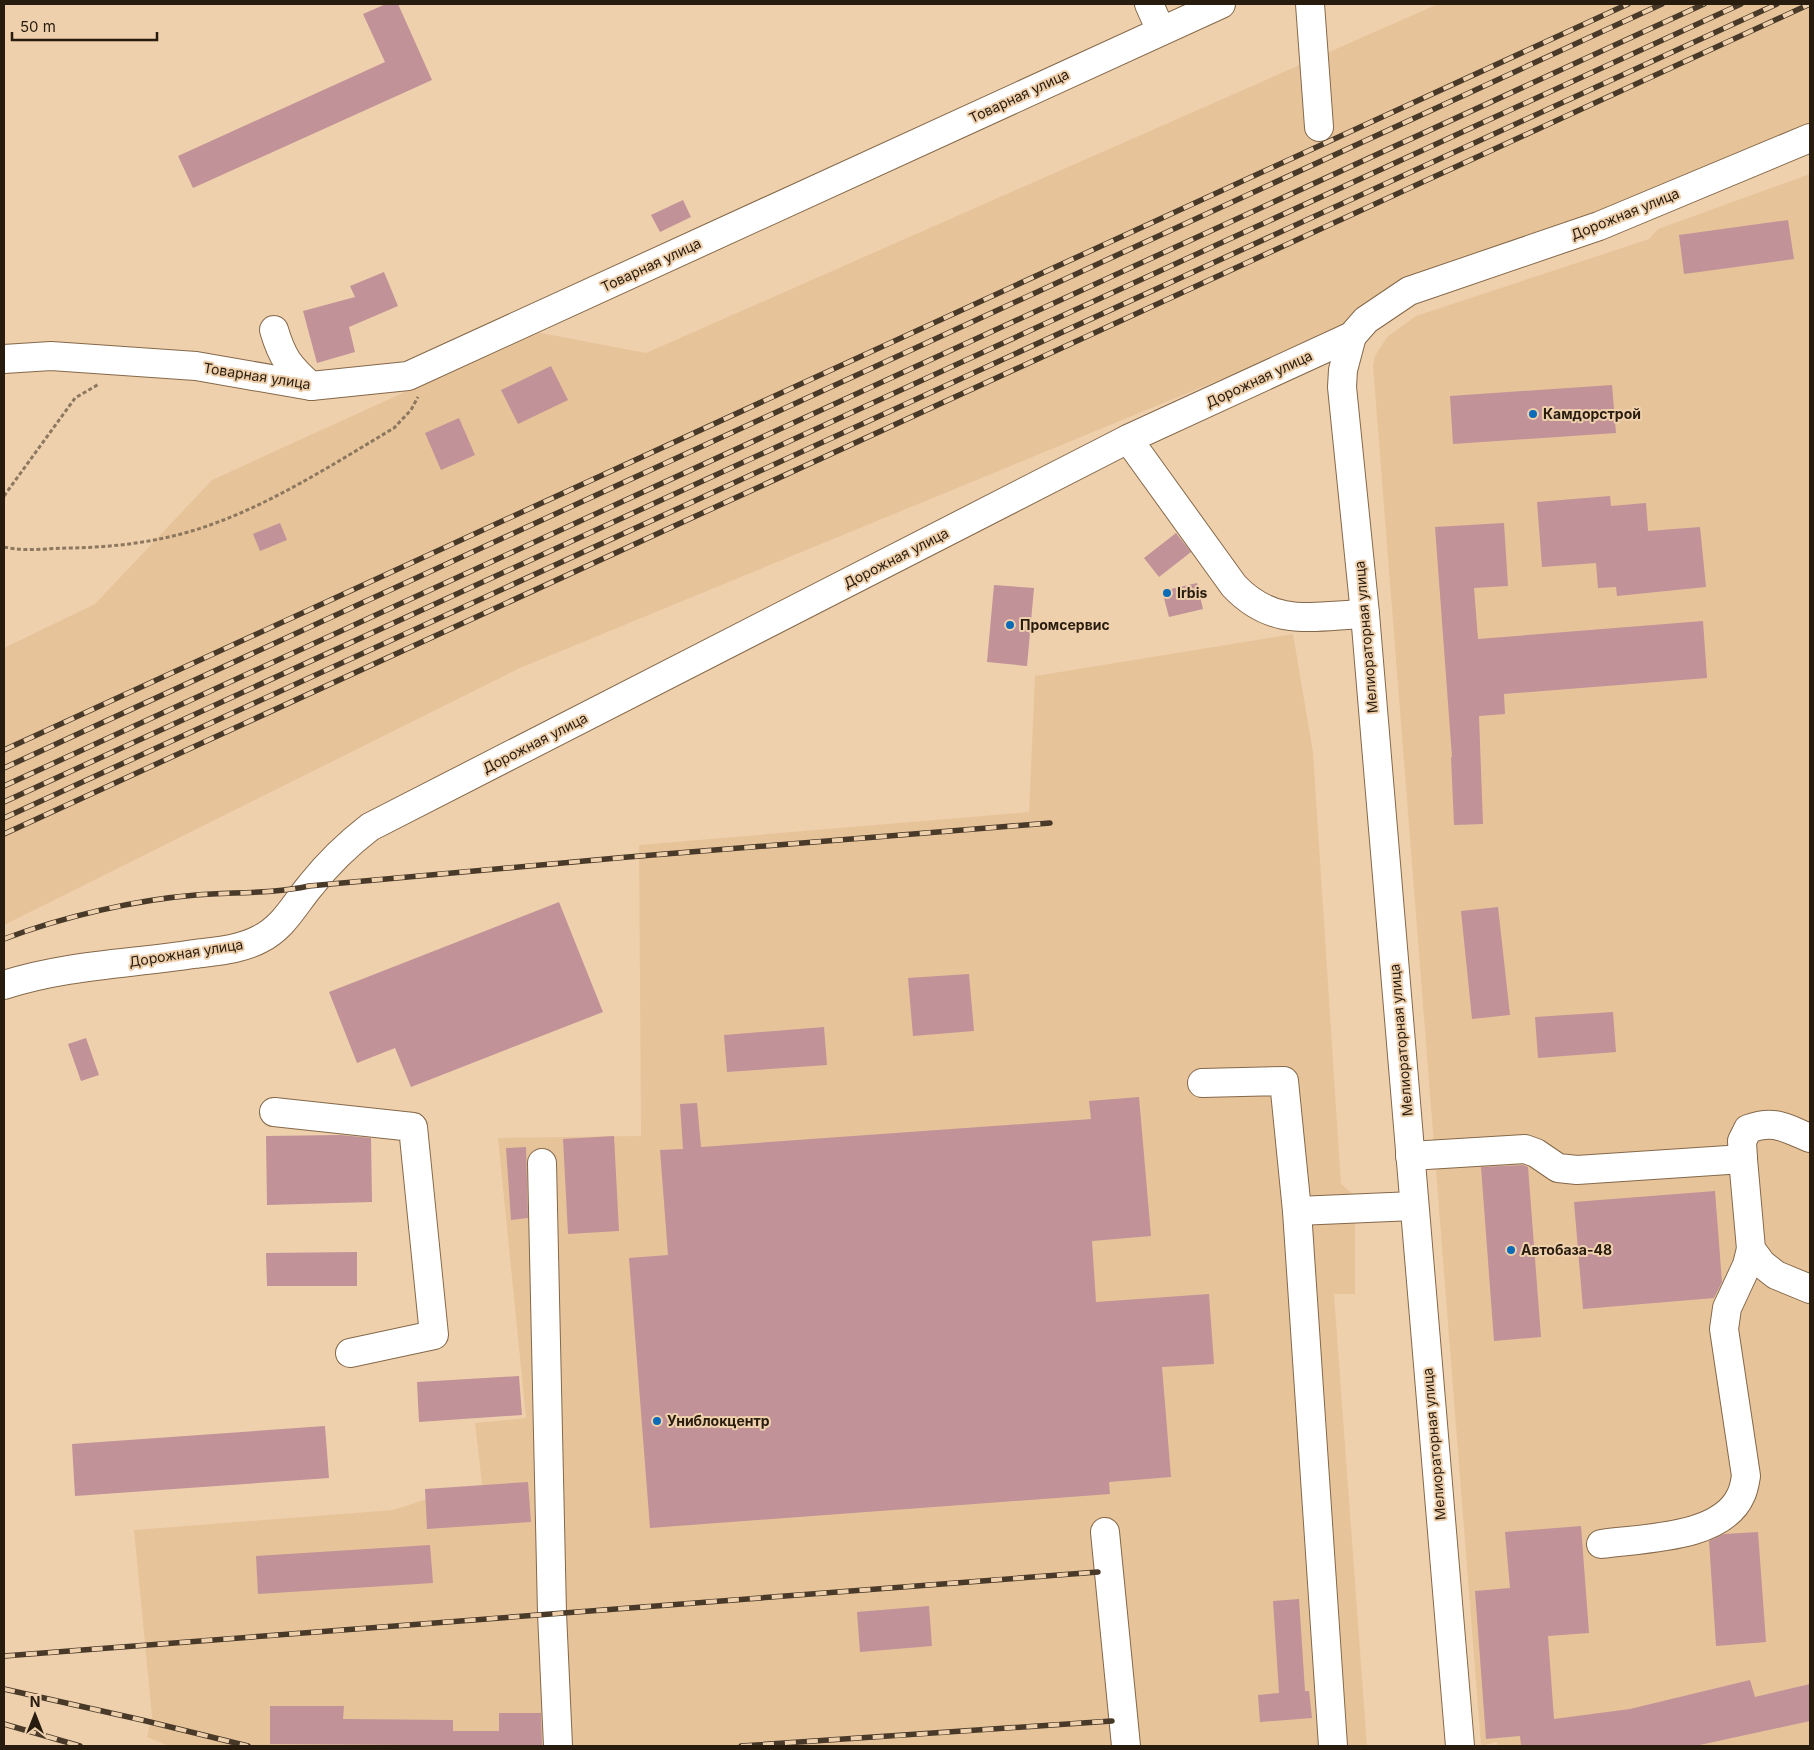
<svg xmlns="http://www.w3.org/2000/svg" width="1814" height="1750" viewBox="0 0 1814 1750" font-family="Inter,sans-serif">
  <rect width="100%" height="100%" fill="#efd0ad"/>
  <g fill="#e7c39a">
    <polygon points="1438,4 1810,4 1810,125 1353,325 520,668 4,925 4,648 95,604 212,480 536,332 646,353"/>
    <polygon points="1810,174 1810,1746 1497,1746 1497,1742 1481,1746 1373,366 1375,356 1387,337 1416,316 1649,239 1658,229"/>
    <polygon points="1293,634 1313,752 1341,1184 1355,1196 1355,1294 1334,1294 1367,1746 169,1746 147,1737 152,1716 134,1530 393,1510 427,1499 483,1493 475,1423 526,1418 498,1138 641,1136 639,845 1029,812 1035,676"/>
  </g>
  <g fill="#c19298">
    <polygon points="386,4 398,4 432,80 193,188 178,156 385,62 363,14"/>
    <polygon points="683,200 691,217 660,232 651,215"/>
    <polygon points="1788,220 1794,259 1684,274 1679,235"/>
    <polygon points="384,272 398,306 349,327 355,352 317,363 303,311 355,297 350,286"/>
    <polygon points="551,366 568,400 518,424 501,390"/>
    <polygon points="1612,385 1616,433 1453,444 1450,396"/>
    <polygon points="459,418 475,455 441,470 425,433"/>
    <polygon points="1610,496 1611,506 1646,503 1648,531 1700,527 1706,587 1617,596 1616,587 1598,588 1596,563 1542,567 1537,502"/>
    <polygon points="280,523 287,540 260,551 253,534"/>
    <polygon points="1504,523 1508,586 1474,588 1478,639 1703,621 1707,678 1504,694 1505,714 1479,716 1483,824 1454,825 1451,757 1452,757 1435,527"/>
    <polygon points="1176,533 1191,552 1159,577 1144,558"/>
    <polygon points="1197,583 1203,609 1169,617 1162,591"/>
    <polygon points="994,585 1034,588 1027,666 987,662"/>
    <polygon points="559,902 603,1012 411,1087 395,1048 357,1063 329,992"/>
    <polygon points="1498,907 1510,1015 1472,1019 1461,911"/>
    <polygon points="969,974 974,1031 913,1036 908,978"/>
    <polygon points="1613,1012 1616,1052 1538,1058 1535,1017"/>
    <polygon points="824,1027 827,1065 727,1072 724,1035"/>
    <polygon points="86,1038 99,1075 81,1081 68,1044"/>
    <polygon points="1139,1097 1151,1236 1092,1241 1096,1302 1209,1294 1214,1364 1162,1367 1171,1477 1109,1482 1110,1494 650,1528 629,1258 668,1255 660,1150 683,1149 680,1104 697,1103 701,1147 1091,1119 1089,1101"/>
    <polygon points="341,1135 371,1138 372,1202 267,1205 266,1136"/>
    <polygon points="614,1136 619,1231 568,1234 563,1139"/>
    <polygon points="526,1147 528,1218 511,1220 506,1148"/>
    <polygon points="1523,1165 1528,1167 1541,1337 1494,1341 1481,1167"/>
    <polygon points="1715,1191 1722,1282 1714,1298 1583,1309 1574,1202"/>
    <polygon points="357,1252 357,1286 267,1286 266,1253"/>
    <polygon points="519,1376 522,1415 419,1422 417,1382"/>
    <polygon points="325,1426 329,1478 75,1496 72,1444"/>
    <polygon points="528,1482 531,1522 427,1529 425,1489"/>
    <polygon points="1581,1526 1589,1633 1548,1636 1554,1719 1630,1709 1750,1680 1755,1697 1810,1684 1810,1721 1695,1746 1521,1746 1520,1736 1486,1739 1475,1591 1510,1588 1505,1532"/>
    <polygon points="1758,1532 1766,1642 1716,1646 1709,1541 1724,1534"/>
    <polygon points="430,1545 433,1583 258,1594 256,1556"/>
    <polygon points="1299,1599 1305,1691 1309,1691 1312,1718 1260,1722 1258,1695 1279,1693 1273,1601"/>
    <polygon points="929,1606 932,1646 860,1652 857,1612"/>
    <polygon points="270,1706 344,1706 343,1719 453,1720 453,1731 499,1731 499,1713 541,1713 542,1746 270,1744"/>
  </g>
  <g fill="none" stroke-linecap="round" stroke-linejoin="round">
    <defs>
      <g id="minor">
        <polyline points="1149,4 1161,31"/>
        <polyline points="1310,4 1319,127"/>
        <path d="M274,330C282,357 289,367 311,386"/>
        <polyline points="1352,336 1343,370 1342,387 1365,614 1460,1746"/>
        <polyline points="4,359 51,356 196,366 311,386 408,376 1221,4"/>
        <path d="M1128,439L1234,586C1274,628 1312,616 1365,614"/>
        <path d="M4,985C66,965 129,964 194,954C216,951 240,950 260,939C284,927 294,905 311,885C329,862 348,844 370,827L1128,439L1352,336L1366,320L1409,291L1599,226L1810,138"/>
        <polyline points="1202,1083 1284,1081 1297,1211 1414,1206"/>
        <polyline points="274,1112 413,1127 434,1335 350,1353"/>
        <polyline points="1410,1156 1525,1149 1536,1153 1558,1168 1577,1170 1743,1159 1751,1249 1762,1264 1776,1275 1810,1289"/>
        <path d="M1743,1159L1742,1141L1748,1129C1775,1119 1785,1128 1810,1138"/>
        <polyline points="542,1163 552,1613 558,1746"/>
        <polyline points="1297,1211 1333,1746"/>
        <polyline points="1105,1532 1126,1746"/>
        <path d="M1601,1544C1642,1538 1722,1539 1741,1495C1744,1489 1745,1482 1746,1476L1724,1329L1727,1308L1747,1265L1751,1249"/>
      </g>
    </defs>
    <use href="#minor" stroke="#846849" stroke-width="30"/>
    <g stroke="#8c775f" stroke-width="3" stroke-dasharray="4 2.5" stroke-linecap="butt">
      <polyline points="4,496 75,398 99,384"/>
      <path d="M4,547C27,552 48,548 72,548C118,547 166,541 210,525C275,502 335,463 394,428L411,410L418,397"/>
    </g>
    <use href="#minor" stroke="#fff" stroke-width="28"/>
    <defs>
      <g id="rail">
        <polyline points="4,750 1628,4"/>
        <polyline points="4,768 1662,4"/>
        <polyline points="4,786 1704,4"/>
        <polyline points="4,802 1741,4"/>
        <polyline points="4,818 1777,4"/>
        <polyline points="4,834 1810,4"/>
        <path d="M4,939C62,917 134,900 196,895C234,892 272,894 309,886L628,857L1050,823"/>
        <polyline points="4,1656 1098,1572"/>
        <polyline points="4,1689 142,1720 248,1746"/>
        <polyline points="4,1724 80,1746"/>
        <polyline points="741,1746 1112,1721"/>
      </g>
    </defs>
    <use href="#rail" stroke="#483928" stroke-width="5.5"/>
    <use href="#rail" stroke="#efd0ad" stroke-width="4" stroke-dasharray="11" stroke-linecap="butt"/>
  </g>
  <g fill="#0a6bb7" stroke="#efd0ad" stroke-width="2">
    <circle cx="1533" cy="414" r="5"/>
    <circle cx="1167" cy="593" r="5"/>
    <circle cx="1010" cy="625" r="5"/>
    <circle cx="1511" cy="1250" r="5"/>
    <circle cx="657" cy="1421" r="5"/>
  </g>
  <g text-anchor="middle" stroke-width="4" stroke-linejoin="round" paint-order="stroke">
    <g font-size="14" fill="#281c0f" stroke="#efd0ad">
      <text transform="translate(1019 96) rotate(-25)" y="5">Товарная улица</text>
      <text transform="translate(1625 214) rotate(-22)" y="5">Дорожная улица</text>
      <text transform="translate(651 265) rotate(-25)" y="5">Товарная улица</text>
      <text transform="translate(257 376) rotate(9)" y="5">Товарная улица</text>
      <text transform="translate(1259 379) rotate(-25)" y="5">Дорожная улица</text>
      <text transform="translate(896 558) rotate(-27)" y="5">Дорожная улица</text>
      <text transform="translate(1366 637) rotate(-95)" y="5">Мелиораторная улица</text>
      <text transform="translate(535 743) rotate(-27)" y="5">Дорожная улица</text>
      <text transform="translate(186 953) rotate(-9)" y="5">Дорожная улица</text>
      <text transform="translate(1401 1040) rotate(-95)" y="5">Мелиораторная улица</text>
      <text transform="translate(1434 1444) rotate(-95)" y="5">Мелиораторная улица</text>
    </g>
    <g font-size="14" font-weight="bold" fill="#281c0f" stroke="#efd0ad" text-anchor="start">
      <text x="1543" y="419">Камдорстрой</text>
      <text x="1177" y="598">Irbis</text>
      <text x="1020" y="630">Промсервис</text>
      <text x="1521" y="1255">Автобаза-48</text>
      <text x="667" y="1426">Униблокцентр</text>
    </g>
  </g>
  <rect width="1814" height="1750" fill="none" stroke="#281c0f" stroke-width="10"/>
  <g transform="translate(35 1715)" stroke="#efd0ad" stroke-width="4" paint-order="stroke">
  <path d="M0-4L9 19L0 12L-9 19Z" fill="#281c0f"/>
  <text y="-8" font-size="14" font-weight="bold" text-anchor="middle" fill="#281c0f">N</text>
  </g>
  <path d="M12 32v8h145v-8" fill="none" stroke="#281c0f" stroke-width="2.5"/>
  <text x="20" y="32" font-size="15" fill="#281c0f" stroke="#efd0ad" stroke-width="4" paint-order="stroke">50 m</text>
</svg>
